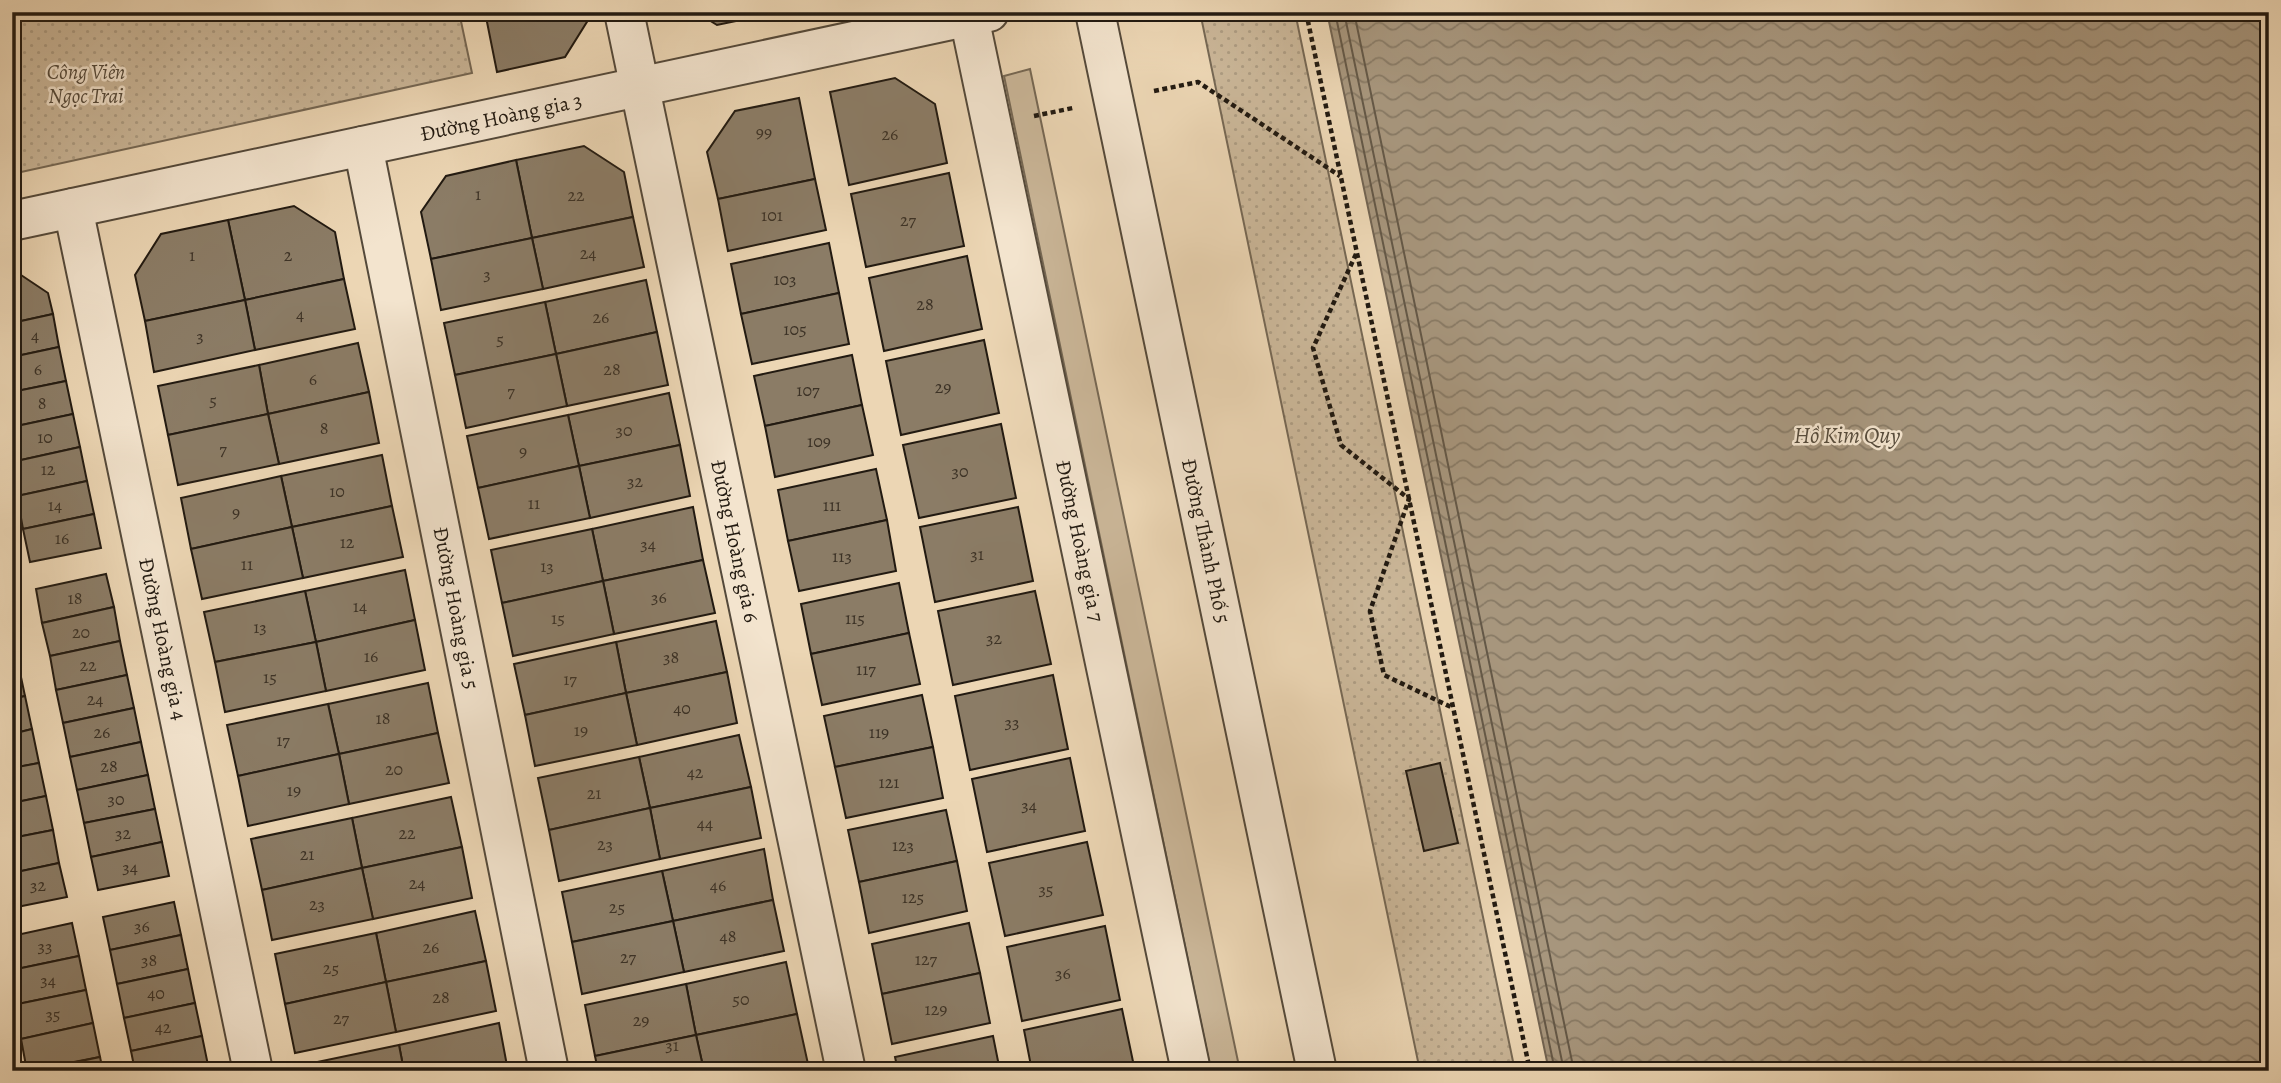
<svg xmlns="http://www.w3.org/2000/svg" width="2281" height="1083" viewBox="0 0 2281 1083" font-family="Alegreya,serif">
  <defs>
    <pattern id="park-dots" width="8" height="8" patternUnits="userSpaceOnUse" patternTransform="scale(1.75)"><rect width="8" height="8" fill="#cab698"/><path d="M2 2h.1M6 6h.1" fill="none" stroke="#ad9c82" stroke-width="1.8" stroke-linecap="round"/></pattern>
    <pattern id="water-waves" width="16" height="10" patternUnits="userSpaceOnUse" patternTransform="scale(1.75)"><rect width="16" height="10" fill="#a7967d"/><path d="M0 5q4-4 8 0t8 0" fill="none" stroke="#887a65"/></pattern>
  </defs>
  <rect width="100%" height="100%" fill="#ecd6b4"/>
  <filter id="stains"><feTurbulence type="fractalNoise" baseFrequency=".00286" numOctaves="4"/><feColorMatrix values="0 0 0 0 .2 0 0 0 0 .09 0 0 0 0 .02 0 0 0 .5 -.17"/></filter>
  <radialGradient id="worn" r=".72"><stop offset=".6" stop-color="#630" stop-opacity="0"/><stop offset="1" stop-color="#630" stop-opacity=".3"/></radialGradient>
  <polygon fill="#cab698" stroke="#766854" stroke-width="2" points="1030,69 1240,1071 1211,1071 1004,76"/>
  <g fill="url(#park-dots)" stroke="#766854" stroke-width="2">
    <polygon points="12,12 459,12 472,73 12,174"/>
    <polygon points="1200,12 1295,12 1515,1071 1420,1071"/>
  </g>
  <polygon fill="url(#water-waves)" stroke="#726452" stroke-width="2" points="1327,12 2269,12 2269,1071 1549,1071"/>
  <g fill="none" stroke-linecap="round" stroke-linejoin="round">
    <g stroke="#645847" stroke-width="2">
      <polyline points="1335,12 1555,1071"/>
      <polyline points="1344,12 1564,1071"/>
      <polyline points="1354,12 1574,1071"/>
    </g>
  </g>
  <g fill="#8b7c66" stroke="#221a11" stroke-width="2">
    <polygon points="485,12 589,12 590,17 565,57 497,72"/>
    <polygon points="696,12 779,12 717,25"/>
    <polygon points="895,78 935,104 947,163 849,185 830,92"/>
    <polygon points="799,98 815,179 718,199 707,152 735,111"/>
    <polygon points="584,146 624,172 633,217 532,238 516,160"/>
    <polygon points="516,160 532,238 431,259 421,212 446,176"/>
    <polygon points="949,173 964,246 866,267 851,194"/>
    <polygon points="815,179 826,230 728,251 718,199"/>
    <polygon points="294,206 335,232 344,279 245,300 228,220"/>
    <polygon points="633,217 644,267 543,289 532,238"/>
    <polygon points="228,220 245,300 145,321 135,275 161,234"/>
    <polygon points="532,238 543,289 441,310 431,259"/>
    <polygon points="829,243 839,293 741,314 731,264"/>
    <polygon points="967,256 982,329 884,351 869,278"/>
    <polygon points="12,269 48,293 53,314 12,323"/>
    <polygon points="344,279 355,329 255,350 245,300"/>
    <polygon points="646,280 657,332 556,354 545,302"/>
    <polygon points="839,293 849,344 752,364 741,314"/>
    <polygon points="245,300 255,350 154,372 145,321"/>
    <polygon points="545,302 556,354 455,375 444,323"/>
    <polygon points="53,314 59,347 12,357 12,323"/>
    <polygon points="657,332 668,385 567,406 556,354"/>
    <polygon points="984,340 999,413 901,435 886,361"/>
    <polygon points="358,343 369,392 268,414 259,365"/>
    <polygon points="59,347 66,381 12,392 12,357"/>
    <polygon points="556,354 567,406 466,428 455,375"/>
    <polygon points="852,355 862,405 765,426 754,376"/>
    <polygon points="259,365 268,414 168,435 158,386"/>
    <polygon points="66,381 73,414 12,427 12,392"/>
    <polygon points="369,392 379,443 279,464 268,414"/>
    <polygon points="669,393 680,445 579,466 568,415"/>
    <polygon points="862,405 873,455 775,477 765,426"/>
    <polygon points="73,414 80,447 12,462 12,427"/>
    <polygon points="268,414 279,464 178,485 168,435"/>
    <polygon points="568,415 579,466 478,488 467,436"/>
    <polygon points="1001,424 1016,498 919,518 903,445"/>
    <polygon points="680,445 690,496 590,518 579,466"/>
    <polygon points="80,447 87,481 17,496 12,462"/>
    <polygon points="382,455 392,506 292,527 281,476"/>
    <polygon points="579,466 590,518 489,539 478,488"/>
    <polygon points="876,469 887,520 788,541 778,490"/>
    <polygon points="281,476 292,527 191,549 181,498"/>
    <polygon points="87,481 94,514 23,529 17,496"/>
    <polygon points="392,506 403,557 303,578 292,527"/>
    <polygon points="693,507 703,560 603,581 592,529"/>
    <polygon points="1018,507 1033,581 935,602 920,527"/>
    <polygon points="94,514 101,548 30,562 23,529"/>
    <polygon points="887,520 896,571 799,591 788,541"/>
    <polygon points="292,527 303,578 202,599 191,549"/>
    <polygon points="592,529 603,581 502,603 491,550"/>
    <polygon points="703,560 715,613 614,634 603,581"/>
    <polygon points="405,570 415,620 316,642 305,591"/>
    <polygon points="106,574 114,607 42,623 36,589"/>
    <polygon points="603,581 614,634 513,656 502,603"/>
    <polygon points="899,583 909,633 811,654 801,604"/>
    <polygon points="305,591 316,642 215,662 204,612"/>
    <polygon points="1035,591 1051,664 953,685 938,611"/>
    <polygon points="114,607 120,641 50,656 42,623"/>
    <polygon points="415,620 425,670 326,691 316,642"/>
    <polygon points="716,621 727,672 626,693 616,642"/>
    <polygon points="909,633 920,684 822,705 811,654"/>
    <polygon points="120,641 127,675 56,690 50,656"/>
    <polygon points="316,642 326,691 225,712 215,662"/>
    <polygon points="616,642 626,693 525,715 514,664"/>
    <polygon points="18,663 25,696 12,699 12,664"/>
    <polygon points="727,672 737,723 637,745 626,693"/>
    <polygon points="127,675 134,708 63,723 56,690"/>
    <polygon points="1053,675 1068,749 970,770 955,696"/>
    <polygon points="428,683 438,733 339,754 328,704"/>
    <polygon points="626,693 637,745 535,766 525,715"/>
    <polygon points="922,695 933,747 835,767 824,716"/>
    <polygon points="25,696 32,729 12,734 12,699"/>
    <polygon points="328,704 339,754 238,776 227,725"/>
    <polygon points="134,708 141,742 70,757 63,723"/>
    <polygon points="32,729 39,763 12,768 12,734"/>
    <polygon points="438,733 449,783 349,804 339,754"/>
    <polygon points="739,735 751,787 650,808 639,757"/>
    <polygon points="141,742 148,775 77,790 70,757"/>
    <polygon points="933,747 943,798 846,818 835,767"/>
    <polygon points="339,754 349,804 248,826 238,776"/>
    <polygon points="639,757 650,808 549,830 538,778"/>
    <polygon points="1070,758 1085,831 987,852 972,779"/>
    <polygon points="39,763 46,796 12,803 12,768"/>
    <polygon points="1440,763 1458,843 1424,851 1406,771"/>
    <polygon points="148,775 155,809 84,823 77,790"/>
    <polygon points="751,787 761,838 660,859 650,808"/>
    <polygon points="46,796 53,830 12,838 12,803"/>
    <polygon points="451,797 462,847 362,868 352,818"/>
    <polygon points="650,808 660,859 559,881 549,830"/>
    <polygon points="155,809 162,842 91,857 84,823"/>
    <polygon points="946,810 957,861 859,882 848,830"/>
    <polygon points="352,818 362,868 262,890 251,839"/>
    <polygon points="53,830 59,863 12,873 12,838"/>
    <polygon points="162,842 169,876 98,890 91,857"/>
    <polygon points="1087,842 1103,915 1005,936 989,863"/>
    <polygon points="462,847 472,898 373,919 362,868"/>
    <polygon points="764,849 773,900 673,921 662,871"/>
    <polygon points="957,861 967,911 869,933 859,882"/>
    <polygon points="59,863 67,897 12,908 12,873"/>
    <polygon points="362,868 373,919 272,940 262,890"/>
    <polygon points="662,871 673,921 572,942 562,892"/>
    <polygon points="773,900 784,951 684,972 673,921"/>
    <polygon points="174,902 181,935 110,950 103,917"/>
    <polygon points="475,911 486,961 386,982 376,933"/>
    <polygon points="673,921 684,972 582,994 572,942"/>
    <polygon points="72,923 79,956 12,970 12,936"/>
    <polygon points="969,923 980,973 882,994 872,944"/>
    <polygon points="1105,926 1120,1000 1022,1021 1007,947"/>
    <polygon points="376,933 386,982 285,1004 275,954"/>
    <polygon points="181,935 188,969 117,984 110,950"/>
    <polygon points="79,956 86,990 13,1005 12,970"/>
    <polygon points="486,961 496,1011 396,1032 386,982"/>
    <polygon points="786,962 797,1014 696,1035 686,984"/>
    <polygon points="188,969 195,1003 124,1018 117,984"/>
    <polygon points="980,973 990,1023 892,1044 882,994"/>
    <polygon points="386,982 396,1032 295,1053 285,1004"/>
    <polygon points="686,984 696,1035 595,1056 585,1005"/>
    <polygon points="86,990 93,1023 21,1039 13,1005"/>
    <polygon points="195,1003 202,1036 131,1051 124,1018"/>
    <polygon points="1122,1009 1135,1071 1032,1071 1024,1030"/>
    <polygon points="797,1014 808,1064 777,1071 704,1071 696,1035"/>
    <polygon points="93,1023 100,1057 27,1071 21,1039"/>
    <polygon points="499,1023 508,1071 404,1071 399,1045"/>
    <polygon points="696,1035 704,1071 598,1071 595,1056"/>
    <polygon points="202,1036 209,1070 135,1071 131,1051"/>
    <polygon points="993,1036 1000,1071 898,1071 895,1057"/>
    <polygon points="399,1045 404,1071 299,1071 298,1066"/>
    <polygon points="100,1057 103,1071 33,1071"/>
  </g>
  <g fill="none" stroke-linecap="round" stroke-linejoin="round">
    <defs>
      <g id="minor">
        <polyline points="624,12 846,1071"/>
        <polyline points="968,12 1191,1071"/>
        <polyline points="363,146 549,1071"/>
        <polyline points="73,208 253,1071"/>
        <polyline points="12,221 989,12"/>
      </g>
      <polyline id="tertiary" points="1095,12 1317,1071"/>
    </defs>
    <use href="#minor" stroke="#54493a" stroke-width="42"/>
    <use href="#tertiary" stroke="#54493a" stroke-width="42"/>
    <g stroke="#221a11" stroke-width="4.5" stroke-dasharray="5 3.5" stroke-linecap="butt">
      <polyline points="1306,12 1530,1071"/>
      <polyline points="1154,91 1198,82 1340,176"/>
      <polyline points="1034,116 1073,108"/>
      <polyline points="1356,254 1313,348 1341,445 1409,499 1370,611 1384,675 1453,708"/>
    </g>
    <use href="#minor" stroke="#f3e4ce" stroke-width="38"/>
    <use href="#tertiary" stroke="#f3e4ce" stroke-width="38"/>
  </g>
  <g text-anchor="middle" stroke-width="5" stroke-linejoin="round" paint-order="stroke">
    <g font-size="18" fill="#3c3226">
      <text x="764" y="138">99</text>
      <text x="890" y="140">26</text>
      <text x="478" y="200">1</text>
      <text x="576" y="201">22</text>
      <text x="772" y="221">101</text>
      <text x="908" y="226">27</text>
      <text x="588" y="259">24</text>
      <text x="192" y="261">1</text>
      <text x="288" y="261">2</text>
      <text x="487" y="280">3</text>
      <text x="785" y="285">103</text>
      <text x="925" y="310">28</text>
      <text x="300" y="320">4</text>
      <text x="601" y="323">26</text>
      <text x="795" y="335">105</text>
      <text x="35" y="341">4</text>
      <text x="200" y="342">3</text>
      <text x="500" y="345">5</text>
      <text x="38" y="375">6</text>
      <text x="612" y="375">28</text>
      <text x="313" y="385">6</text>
      <text x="943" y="393">29</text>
      <text x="808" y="396">107</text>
      <text x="511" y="397">7</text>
      <text x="213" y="406">5</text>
      <text x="42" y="409">8</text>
      <text x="324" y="434">8</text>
      <text x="624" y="436">30</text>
      <text x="45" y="443">10</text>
      <text x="819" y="447">109</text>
      <text x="223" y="455">7</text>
      <text x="523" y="457">9</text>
      <text x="48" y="475">12</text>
      <text x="960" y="477">30</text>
      <text x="635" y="487">32</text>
      <text x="337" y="497">10</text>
      <text x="534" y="509">11</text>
      <text x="55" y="511">14</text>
      <text x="832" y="511">111</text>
      <text x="236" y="518">9</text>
      <text x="62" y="544">16</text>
      <text x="347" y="548">12</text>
      <text x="648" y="550">34</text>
      <text x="977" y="560">31</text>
      <text x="842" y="562">113</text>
      <text x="247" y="570">11</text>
      <text x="547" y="572">13</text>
      <text x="659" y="603">36</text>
      <text x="75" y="604">18</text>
      <text x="360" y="612">14</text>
      <text x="558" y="624">15</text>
      <text x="855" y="624">115</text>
      <text x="260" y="633">13</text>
      <text x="81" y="638">20</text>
      <text x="994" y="644">32</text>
      <text x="371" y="662">16</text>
      <text x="671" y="663">38</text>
      <text x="88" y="671">22</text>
      <text x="866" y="675">117</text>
      <text x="270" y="683">15</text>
      <text x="570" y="685">17</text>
      <text x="95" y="705">24</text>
      <text x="682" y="714">40</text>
      <text x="383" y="724">18</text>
      <text x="1012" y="728">33</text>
      <text x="581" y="736">19</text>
      <text x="102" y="738">26</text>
      <text x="879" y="738">119</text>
      <text x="283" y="746">17</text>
      <text x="109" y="772">28</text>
      <text x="394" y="775">20</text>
      <text x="695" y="778">42</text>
      <text x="889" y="788">121</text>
      <text x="294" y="796">19</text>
      <text x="594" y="799">21</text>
      <text x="116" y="805">30</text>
      <text x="1029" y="811">34</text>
      <text x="705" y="829">44</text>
      <text x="123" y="839">32</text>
      <text x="407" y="839">22</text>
      <text x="605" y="850">23</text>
      <text x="903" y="851">123</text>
      <text x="307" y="860">21</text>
      <text x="130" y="873">34</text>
      <text x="417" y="889">24</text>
      <text x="38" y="891">32</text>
      <text x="718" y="891">46</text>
      <text x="1046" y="895">35</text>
      <text x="913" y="903">125</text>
      <text x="317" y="910">23</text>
      <text x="617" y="913">25</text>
      <text x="142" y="932">36</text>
      <text x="728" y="942">48</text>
      <text x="45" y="952">33</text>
      <text x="431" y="953">26</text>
      <text x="628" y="963">27</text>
      <text x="926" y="965">127</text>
      <text x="149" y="966">38</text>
      <text x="331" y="974">25</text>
      <text x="1063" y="979">36</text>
      <text x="48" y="986">34</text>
      <text x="156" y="999">40</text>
      <text x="441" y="1003">28</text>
      <text x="741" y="1005">50</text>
      <text x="936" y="1015">129</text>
      <text x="53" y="1020">35</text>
      <text x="341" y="1024">27</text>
      <text x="641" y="1026">29</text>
      <text x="163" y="1033">42</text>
      <text x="672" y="1051">31</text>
    </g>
    <g font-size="21" font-style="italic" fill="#54493a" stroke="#f3e4ce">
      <text x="86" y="79">Công Viên<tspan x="86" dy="24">Ngọc Trai</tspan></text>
    </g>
    <g font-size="21" fill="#221a11" stroke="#f3e4ce">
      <text transform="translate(501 117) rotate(-12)" y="7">Đường Hoàng gia 3</text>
      <text transform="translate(735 541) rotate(78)" y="7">Đường Hoàng gia 6</text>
      <text transform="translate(1080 541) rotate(78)" y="7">Đường Hoàng gia 7</text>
      <text transform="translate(1206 541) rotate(78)" y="7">Đường Thành Phố 5</text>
      <text transform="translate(456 608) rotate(79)" y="7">Đường Hoàng gia 5</text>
      <text transform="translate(163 639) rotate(78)" y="7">Đường Hoàng gia 4</text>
    </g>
    <g font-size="23" font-style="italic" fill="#574c3c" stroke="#f3e4ce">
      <text x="1847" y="443">Hồ Kim Quy</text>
    </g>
  </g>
  <rect width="2281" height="1083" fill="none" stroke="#ecd6b4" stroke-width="42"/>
  <rect x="14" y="14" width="2253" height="1055" fill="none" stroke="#221a11" stroke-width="3.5"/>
  <rect x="21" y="21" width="2239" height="1041" fill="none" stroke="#221a11" stroke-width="2"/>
  <rect width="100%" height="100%" filter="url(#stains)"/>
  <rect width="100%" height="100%" fill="url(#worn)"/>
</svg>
